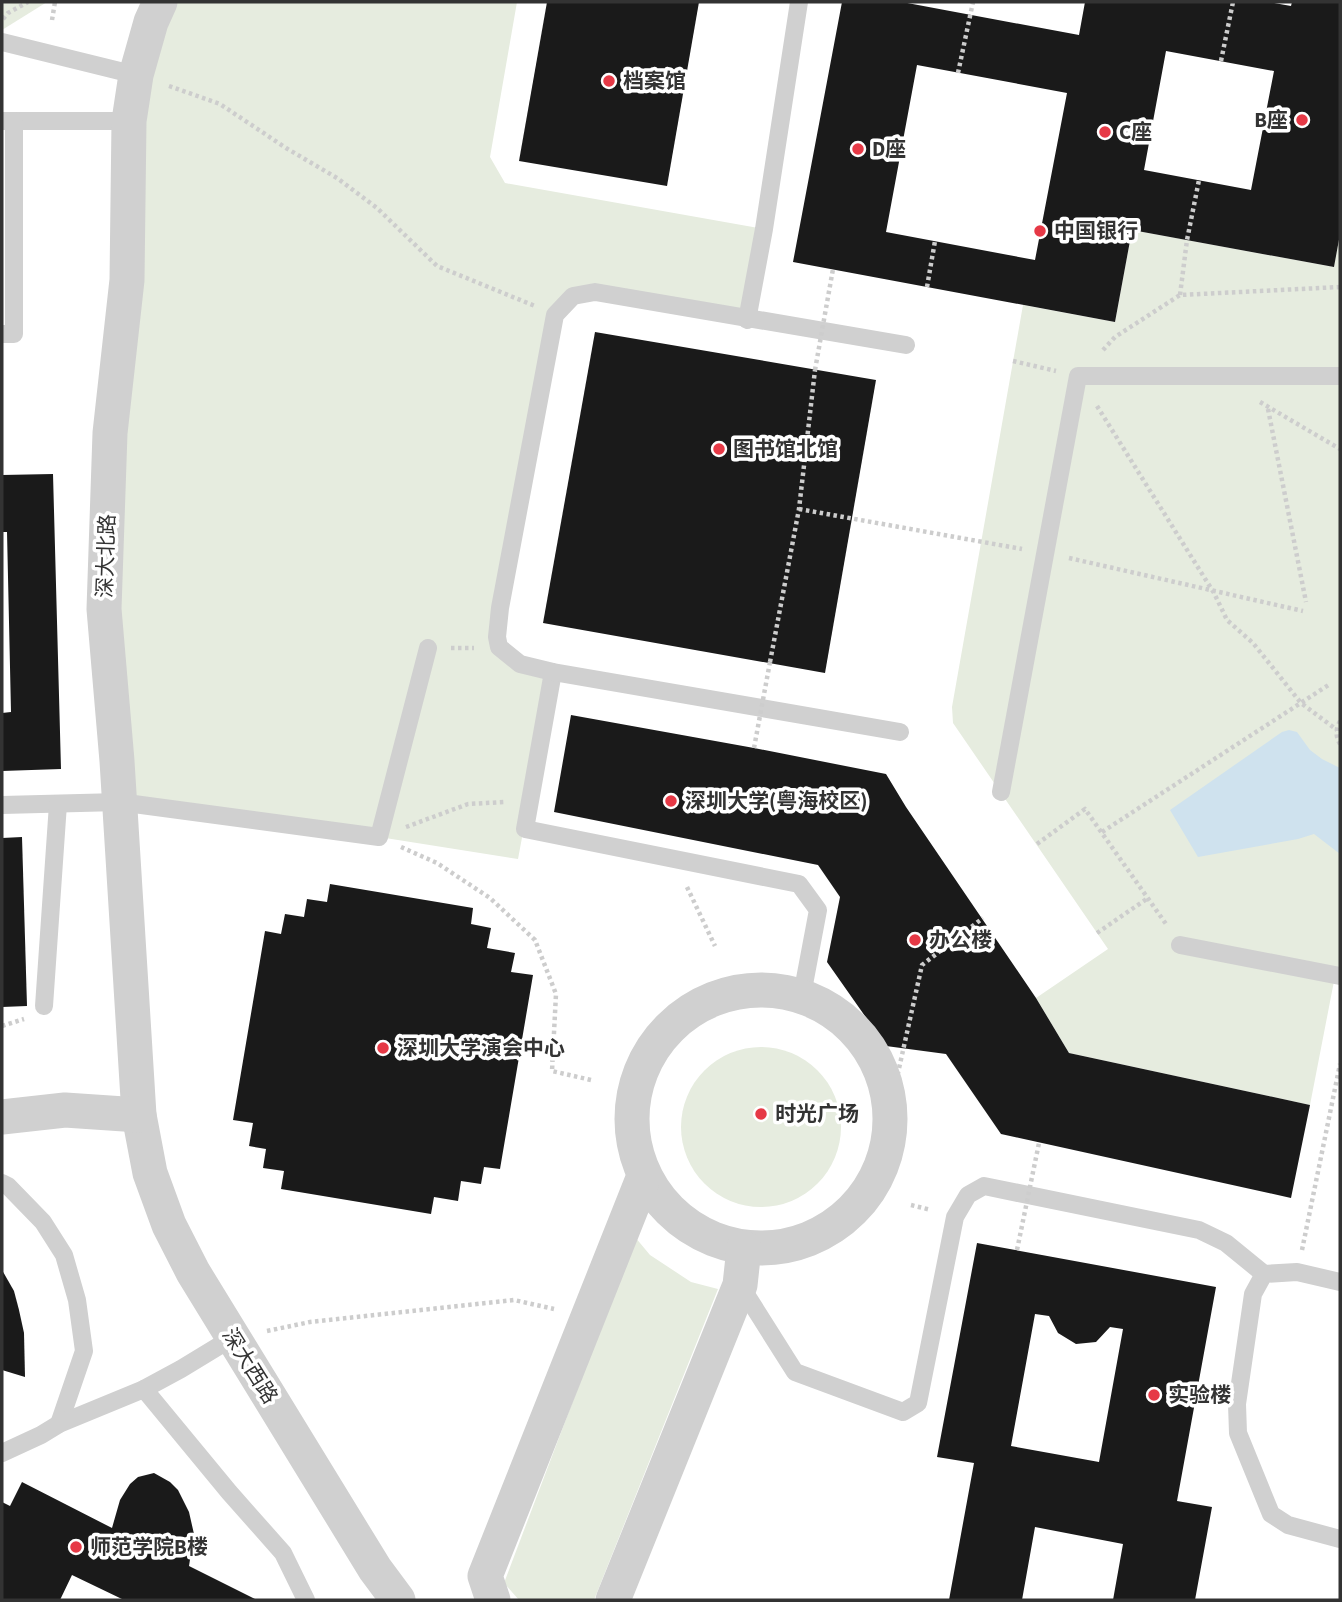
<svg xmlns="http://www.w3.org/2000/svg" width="1342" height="1602" viewBox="0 0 1342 1602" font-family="'Source Sans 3','Noto Sans SC',sans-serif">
  <rect width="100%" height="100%" fill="#fff"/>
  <g fill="#e6ecdf">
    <polygon points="2,2 47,2 2,30"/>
    <polygon points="160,2 517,2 490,157 505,183 764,229 747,320 595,293 555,315 499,647 553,672 518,859 379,837 119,802 110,433"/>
    <polygon points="1132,230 1334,267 1340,234 1340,976 1335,976 1310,1105 1069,1053 1036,998 1108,949 953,723 952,707 1023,305 1115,322"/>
    <circle cx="761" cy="1127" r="80"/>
    <polygon points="635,1237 650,1255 691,1282 718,1289 594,1600 519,1600 504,1583"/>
  </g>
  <polygon fill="#cfe2ee" points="1289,730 1297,732 1310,750 1322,759 1340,768 1340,854 1314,834 1298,839 1198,857 1170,810 1282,732"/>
  <g fill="#1a1a1a" fill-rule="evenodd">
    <polygon points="547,2 699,2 667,186 519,161"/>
    <path d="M842,2H902L1079,35L1085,2H1269L1291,6L1292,2H1340V234L1334,267L1132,230L1115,322L793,262ZM1166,51L1274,71L1251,190L1144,170ZM917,65L1067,93L1035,260L886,232Z"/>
    <polygon points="595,332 876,380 825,673 543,623"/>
    <polygon points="53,474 61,769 2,771 2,713 11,712 7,532 2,532 2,475"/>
    <polygon points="571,715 754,748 886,774 906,807 1036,998 1069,1053 1310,1105 1291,1198 1001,1134 946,1054 886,1046 827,962 840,897 818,865 554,812"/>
    <polygon points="22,837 27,1006 2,1007 2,838"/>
    <polygon points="330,884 473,908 471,924 491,928 487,948 515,953 511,972 533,975 500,1169 484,1167 481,1184 461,1181 458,1201 434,1197 431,1214 281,1189 284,1171 263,1168 266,1149 249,1146 253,1123 233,1120 265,931 281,934 285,914 304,917 307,899 327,902"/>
    <path d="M977,1243L1216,1287L1177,1501L1212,1507L1195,1600H1113L1123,1544L1035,1527L1022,1600H949L974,1463L937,1457ZM1035,1314L1049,1316L1058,1333L1076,1344L1096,1342L1110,1327L1123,1329L1099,1462L1011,1446Z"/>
    <polygon points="2,1270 14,1291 19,1310 24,1333 25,1377 2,1370"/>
    <polygon points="154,1473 170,1482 178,1490 189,1512 194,1534 189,1566 257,1600 124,1600 72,1575 60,1600 2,1600 2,1502 10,1506 22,1482 112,1528 120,1500 130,1484 138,1477"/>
  </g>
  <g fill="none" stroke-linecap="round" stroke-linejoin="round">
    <g stroke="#cdcdcd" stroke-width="4.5" stroke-dasharray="3.5 3.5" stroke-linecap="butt">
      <polyline points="3,19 8,13 28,2"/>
      <polyline points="52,20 55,2"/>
      <polyline points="1221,61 1233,2"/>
      <polyline points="958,73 973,2"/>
      <polyline points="169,86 220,104 286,148 337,178 377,208 437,266 535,306"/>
      <polyline points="927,287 935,241"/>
      <polyline points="1180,295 1187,240 1199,180"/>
      <polyline points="1103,350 1115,337 1180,295 1340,287"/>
      <polyline points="1013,361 1056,371"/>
      <polyline points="1260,402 1340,449"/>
      <polyline points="1097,406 1214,593 1227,620 1253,643 1301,703 1337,730"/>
      <polyline points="1268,409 1306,602"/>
      <polyline points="799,509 1022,549"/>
      <polyline points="1069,558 1303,611"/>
      <polyline points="451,648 474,648"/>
      <polyline points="770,662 799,509 815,370"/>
      <path d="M1340,721C1336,728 1335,736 1340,744"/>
      <polyline points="406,827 468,804 505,802"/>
      <polyline points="1102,832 1330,684"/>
      <polyline points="1037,844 1085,809 1166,924"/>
      <polyline points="401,847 437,863 490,898 535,940 556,994 552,1071 591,1080"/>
      <polyline points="687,887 715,946"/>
      <polyline points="1097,933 1148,898"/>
      <polyline points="2,1026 24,1019"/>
      <polyline points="890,1109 922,965 983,918"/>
      <polyline points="911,1205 931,1210"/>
      <polyline points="1302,1250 1340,1064"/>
      <polyline points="267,1331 310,1322 514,1300 554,1309"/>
    </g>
    <g stroke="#d0d0d0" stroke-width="18">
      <polyline points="2,42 136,75"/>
      <polyline points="3,121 129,121"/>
      <polyline points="747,320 764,229 799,2"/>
      <polyline points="2,334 14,334 14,121"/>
      <polyline points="553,672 525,829 799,884 818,910 802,995"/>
      <polyline points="900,732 553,672 520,664 499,647 497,637 500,608 555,315 573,296 595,292 906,345"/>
      <polyline points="1001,792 1078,376 1340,376"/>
      <polyline points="2,805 119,802 379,837 428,648"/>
      <polyline points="1180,945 1340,976"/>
      <polyline points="44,1006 58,804"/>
      <polyline points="2,1183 8,1186 43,1222 64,1255 77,1300 84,1351 59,1424"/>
      <polyline points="1340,1282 1297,1272 1264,1274 1253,1294 1237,1404 1238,1433 1271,1514 1288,1525 1340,1539"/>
      <polyline points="740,1285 795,1372 903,1412 918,1403 955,1217 968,1195 984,1186 1199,1230 1226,1243 1264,1274"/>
      <polyline points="144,1389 229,1492 283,1553 306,1600"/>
      <polyline points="2,1453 41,1435 59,1424 144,1389 181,1369 232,1338"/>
    </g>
    <g stroke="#d0d0d0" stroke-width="35">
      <polyline points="160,2 151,22 136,75 129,121 127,280 110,433 104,609 117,761 139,1115 150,1173 169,1225 193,1272 375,1569 398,1600"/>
      <circle cx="761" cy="1119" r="129"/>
      <polyline points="2,1117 65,1110 139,1115"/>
      <polyline points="493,1600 485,1576 644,1176"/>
      <polyline points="613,1600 740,1285 744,1248"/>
    </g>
    <g stroke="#cdcdcd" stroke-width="4.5" stroke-dasharray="3.5 3.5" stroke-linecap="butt">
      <polyline points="815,370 833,269"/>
      <polyline points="754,748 770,662"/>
      <polyline points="1017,1250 1039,1143"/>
    </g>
  </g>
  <g fill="#e63946" stroke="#fff" stroke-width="2.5">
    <circle cx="609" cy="81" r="7"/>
    <circle cx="1302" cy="120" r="7"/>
    <circle cx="1105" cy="132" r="7"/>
    <circle cx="858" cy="149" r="7"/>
    <circle cx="1040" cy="231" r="7"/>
    <circle cx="719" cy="449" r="7"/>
    <circle cx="671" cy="801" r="7"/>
    <circle cx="915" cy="940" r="7"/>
    <circle cx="383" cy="1048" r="7"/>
    <circle cx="761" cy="1114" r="7"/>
    <circle cx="1154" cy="1395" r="7"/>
    <circle cx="76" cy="1547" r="7"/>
  </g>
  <g text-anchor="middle" stroke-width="7" stroke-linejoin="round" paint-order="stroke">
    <g font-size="21" font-weight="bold" fill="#333" stroke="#fff" text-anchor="start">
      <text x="623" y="88">档案馆</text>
      <text x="1288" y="127" text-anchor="end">B座</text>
      <text x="1119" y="139">C座</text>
      <text x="872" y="156">D座</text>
      <text x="1054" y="238">中国银行</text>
      <text x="733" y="456">图书馆北馆</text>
      <text x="685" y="808">深圳大学(粤海校区)</text>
      <text x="929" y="947">办公楼</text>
      <text x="397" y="1055">深圳大学演会中心</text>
      <text x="775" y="1121">时光广场</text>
      <text x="1168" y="1402">实验楼</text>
      <text x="90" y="1554">师范学院B楼</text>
    </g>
    <g font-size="21" fill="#333" stroke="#fff">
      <text transform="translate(106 556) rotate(-88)" y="7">深大北路</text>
      <text transform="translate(250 1366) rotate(58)" y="7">深大西路</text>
    </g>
  </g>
  <rect width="1342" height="1602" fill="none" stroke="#333333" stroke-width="7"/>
</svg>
